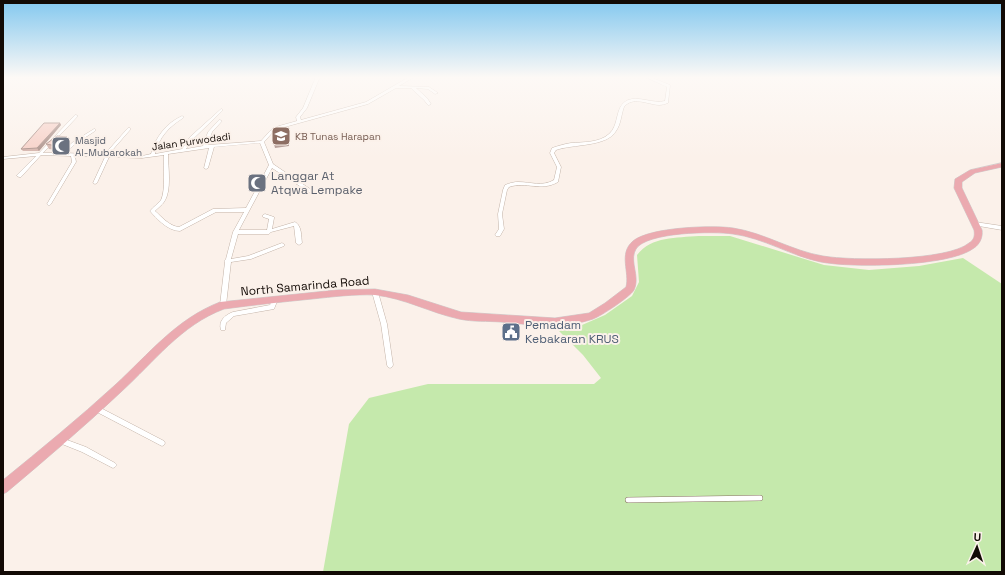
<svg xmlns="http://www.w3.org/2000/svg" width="1005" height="575" viewBox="0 0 1005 575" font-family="'Space Grotesk',sans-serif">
  <rect width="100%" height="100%" fill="#fbf1ea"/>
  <path fill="#c5e9ac" d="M699,236H730L824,265L869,270L919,266L963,258L1002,284V572H323L349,424L369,398L428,384H594L601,378L583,355L554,326L582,325L605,315L632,296L639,282L637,255C652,236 676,238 699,236Z"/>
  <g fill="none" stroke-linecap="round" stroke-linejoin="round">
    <defs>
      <polyline id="pedestrian" points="628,500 760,498"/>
      <g id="minor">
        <path d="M314,77H318L319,79L307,108L300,117L301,120L366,102L409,77H414L399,86L429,87L438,93L435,94L428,89L416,88L427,98L431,104L429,105H428L424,100L411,88H396L368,104L281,128L272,133L264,142L273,164L316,193V194H312L272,168L239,230H267L269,219L263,217V215L265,214L274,217V218L272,229L295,222C302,226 301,236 302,243L299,245L296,243L294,226L271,232L269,234H238L231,259L248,256L282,243L285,245L284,246L251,259L231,262L226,305L225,307H221L220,305L225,262L224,261L226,259L233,232L244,212H216L180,231C168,231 157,219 150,211C153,207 158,204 161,200C166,190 163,166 164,155L142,158L109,157L97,183L95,184L93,183L105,157L75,156L76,162L51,204L49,206L47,204L72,162L71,156L41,155L21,177H19L17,176V175L36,156L3,159V157L39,153L75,115H76L78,116L77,117L43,153H61L73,142L94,129H95V131L75,144L66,153L104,155L128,128H130V130L109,154L110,155L142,156L151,154C155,138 166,123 182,116L184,117L183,118C169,127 159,137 155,154L182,149L190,137L221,109H222V111L193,139L186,149L203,146L208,132L219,120H220L222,121L212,132L208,145L261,141L270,131L279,126L297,121L296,117L303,108L315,79ZM260,143L269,165L246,208L213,209L179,227C169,226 162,217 155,211C158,208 162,205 164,202C172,191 168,167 168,154L209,148L204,168L206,169L208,168L214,147Z"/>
        <path d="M645,77H650L670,85L668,103C665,104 662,105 659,105C646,104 633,96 624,107C621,115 621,124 616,131C607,147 573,144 556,150L554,153L561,167L558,182C541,192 526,181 509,187L507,190L502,214L504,229L500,236H496L495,235L499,229L498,214L503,190L505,185C510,183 514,182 518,182C531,182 542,187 554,180L557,167L550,153L552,148C558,146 564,144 571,143C583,142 599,143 609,134C620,125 614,106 628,100C640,96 653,104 665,101L667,87Z"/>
        <polygon points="975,222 1002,226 1002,230 973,225 973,224"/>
        <polygon points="375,290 377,291 378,292 387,324 393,365 392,367 390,368 388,367 387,365 381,324 372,292 373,291"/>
        <path d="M273,297H277L278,299L274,309L234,316L226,323L225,330H221C218,321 225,315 233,312L270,305Z"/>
        <polygon points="95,405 164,441 165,443 164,445 162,446 160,445 93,410 92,408 93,406"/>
        <polygon points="59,437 86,447 115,463 117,465 115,467 113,468 111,467 82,452 57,442 56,440 57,438"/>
      </g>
      <path id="trunk" d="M1002,163V167L975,173L962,182V188L982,230C983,237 980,244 974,248C950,267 851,268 821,262C791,256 764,238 733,234C714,231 646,232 636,249C630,259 637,271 636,282C636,284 635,288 634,290C630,297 601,316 593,319C587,321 579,323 573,324C549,328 525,324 501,322C488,321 473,322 459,319C431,313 404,298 375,295C354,294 332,297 312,299C282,302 253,305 224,309C181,325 154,362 121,392C84,427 46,459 7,492L3,494V480C41,449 79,418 115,385C149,354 176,319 220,302L336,290L375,289L408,295L461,312L555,318L589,313L605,303L626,287C630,272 618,254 633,241C650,227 712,225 733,228C765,233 792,251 823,256C851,261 948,261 969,243C974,240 975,236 974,230L954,188L955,179L970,170Z"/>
    </defs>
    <use href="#pedestrian" stroke="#8a7465" stroke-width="6"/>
    <use href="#minor" stroke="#8a7465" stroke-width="0.5"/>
    <use href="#trunk" stroke="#d0cecd" stroke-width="1"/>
    <use href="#pedestrian" stroke="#fff" stroke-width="5"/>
    <use href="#minor" fill="#fff" fill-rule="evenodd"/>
    <use href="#trunk" fill="#ebaab0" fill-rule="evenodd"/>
  </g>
  <g fill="#d4b3ab">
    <polygon points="60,123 61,125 39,151 23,151 21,149"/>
    <polygon points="70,142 61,151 49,149 46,144"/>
  </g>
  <g fill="#ac928b">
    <polygon points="60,123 61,125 39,151 37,148"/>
    <polygon points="285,129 286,133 285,141 284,137"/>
    <polygon points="288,136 289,140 289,146 275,148 274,144"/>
    <polygon points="67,137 70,142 61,151 57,146"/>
  </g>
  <g fill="#f6d0c7" stroke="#ac928b">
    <polygon points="44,123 60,123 37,148 21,149"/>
    <polygon points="285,129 284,137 288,136 287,142 274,144 274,130"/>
    <polygon points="57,136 67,137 57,146 46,144"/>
  </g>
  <linearGradient id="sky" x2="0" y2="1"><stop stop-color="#83c8ef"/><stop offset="0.49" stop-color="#fdf9f6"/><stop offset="1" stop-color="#fdf9f6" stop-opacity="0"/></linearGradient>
  <rect width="1005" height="158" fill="url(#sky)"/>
  <defs>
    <symbol id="school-square" viewBox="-11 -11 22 22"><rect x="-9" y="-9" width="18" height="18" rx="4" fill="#8d6e63" stroke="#fbf1ea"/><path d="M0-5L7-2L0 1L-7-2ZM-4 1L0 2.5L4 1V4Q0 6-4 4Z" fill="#fff"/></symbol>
    <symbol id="mosque-square" viewBox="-11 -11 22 22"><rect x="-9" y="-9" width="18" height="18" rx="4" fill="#6b7280" stroke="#fbf1ea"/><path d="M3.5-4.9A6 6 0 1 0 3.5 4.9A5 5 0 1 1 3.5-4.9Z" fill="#fff"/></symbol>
    <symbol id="civic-square" viewBox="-11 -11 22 22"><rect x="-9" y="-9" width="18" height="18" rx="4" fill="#5c6f8a" stroke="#fbf1ea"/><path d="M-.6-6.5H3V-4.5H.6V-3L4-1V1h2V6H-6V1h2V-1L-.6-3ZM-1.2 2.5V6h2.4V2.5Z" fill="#fff"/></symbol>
  </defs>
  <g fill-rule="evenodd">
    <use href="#school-square" x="270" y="125" width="22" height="22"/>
    <use href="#mosque-square" x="50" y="135" width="22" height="22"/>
    <use href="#mosque-square" x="246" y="172" width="22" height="22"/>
    <use href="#civic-square" x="500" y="321" width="22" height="22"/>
  </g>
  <g text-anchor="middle" stroke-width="4" stroke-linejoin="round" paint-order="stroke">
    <g font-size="10" fill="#785e54" stroke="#fbf1ea" text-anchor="start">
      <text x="295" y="140">KB Tunas Harapan</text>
    </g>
    <g font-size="10" fill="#5b616d" stroke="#fbf1ea" text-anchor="start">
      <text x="75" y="144">Masjid<tspan x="75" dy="12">Al-Mubarokah</tspan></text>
    </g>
    <g font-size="10" fill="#120a05" stroke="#fbf1ea">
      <text transform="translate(191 141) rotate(-8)" y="4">Jalan Purwodadi</text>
    </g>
    <g font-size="12" fill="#5b616d" stroke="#fbf1ea" text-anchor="start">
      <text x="271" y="180">Langgar At<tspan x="271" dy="14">Atqwa Lempake</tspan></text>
    </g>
    <g font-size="12" fill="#120a05" stroke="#fbf1ea">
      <text transform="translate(305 286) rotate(-5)" y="4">North Samarinda Road</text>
    </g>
    <g font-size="12" fill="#4e5e75" stroke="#fbf1ea" text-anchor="start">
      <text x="525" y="329">Pemadam<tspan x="525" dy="14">Kebakaran KRUS</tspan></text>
    </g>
  </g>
  <rect width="1005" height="575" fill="none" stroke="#120a05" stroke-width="8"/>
  <g transform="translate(977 547) rotate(3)" stroke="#fbf1ea" stroke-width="3" paint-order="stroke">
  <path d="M0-3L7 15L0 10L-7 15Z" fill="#120a05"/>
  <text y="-6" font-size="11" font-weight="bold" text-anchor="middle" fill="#120a05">U</text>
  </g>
</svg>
